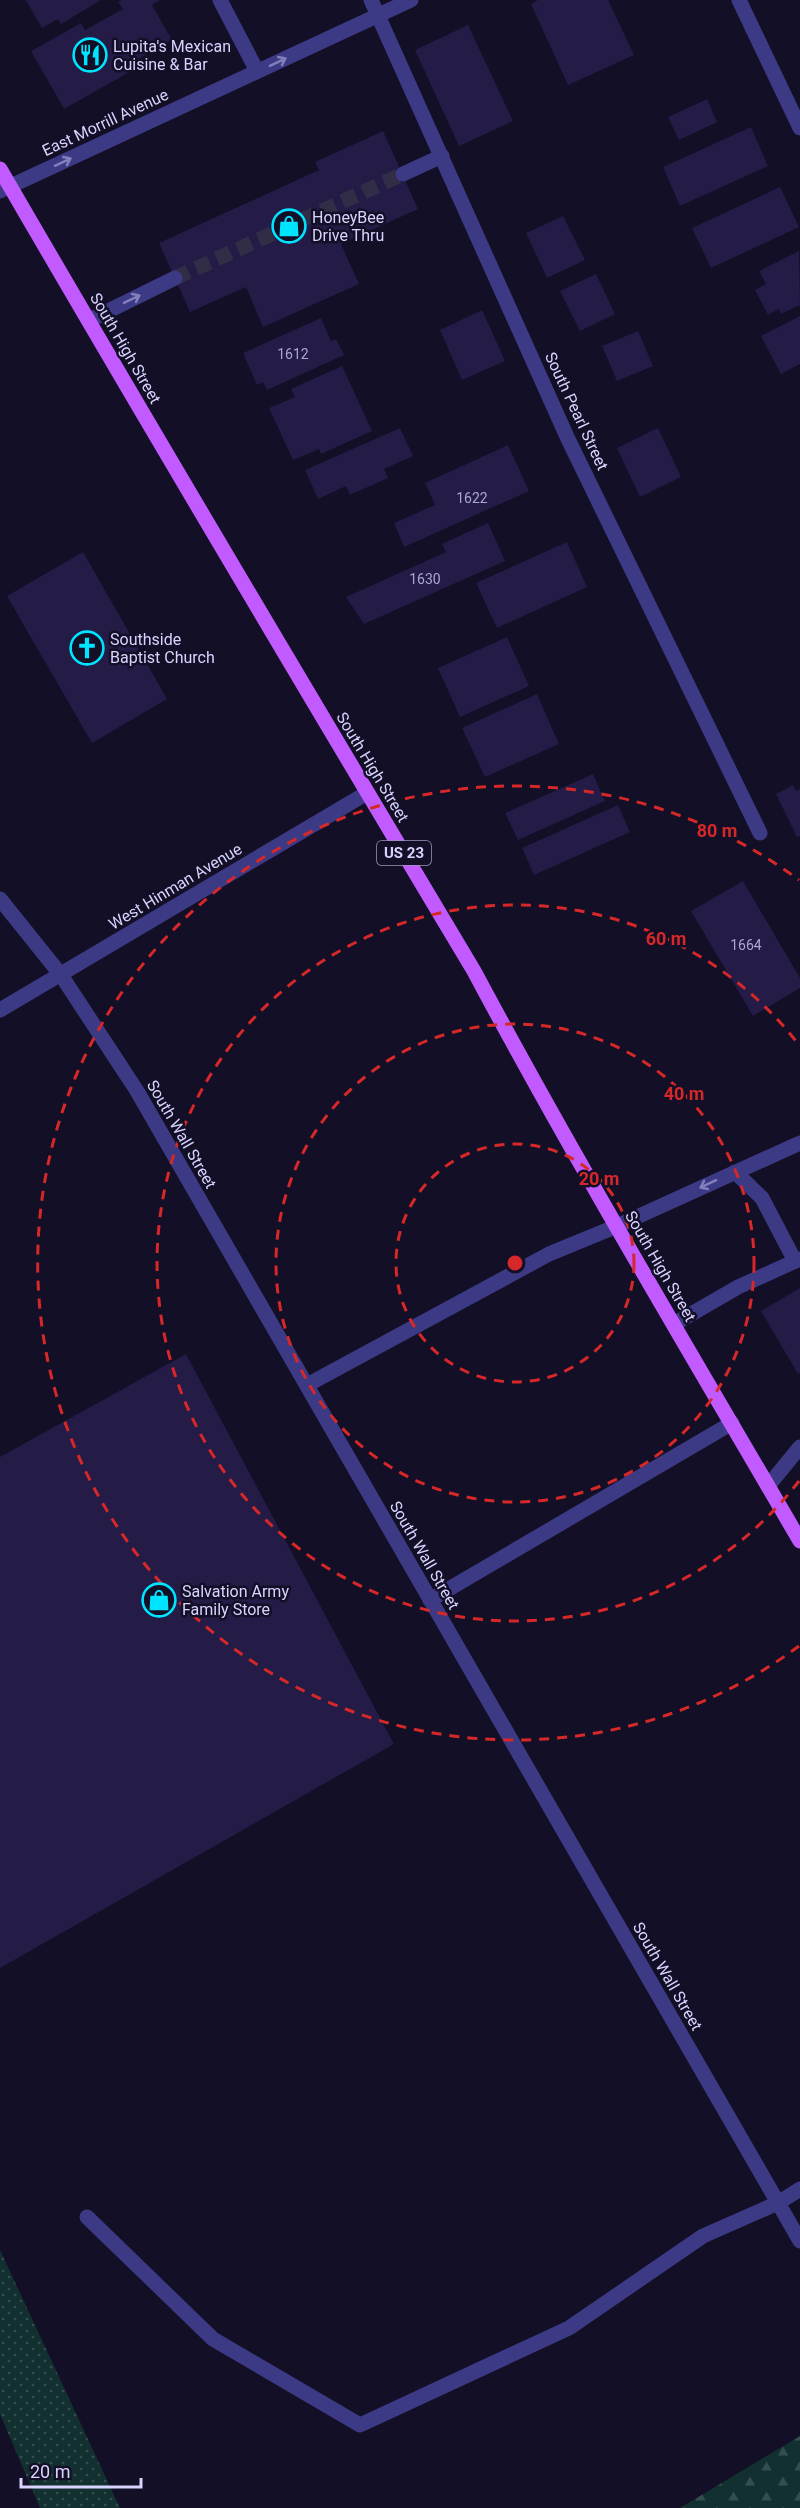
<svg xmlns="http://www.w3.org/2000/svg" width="800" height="2508" viewBox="0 0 800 2508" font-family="Roboto,sans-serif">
  <defs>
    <pattern id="grass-dots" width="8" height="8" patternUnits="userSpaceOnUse" patternTransform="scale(1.5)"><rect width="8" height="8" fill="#12302f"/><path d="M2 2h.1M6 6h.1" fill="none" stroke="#344d4e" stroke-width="1.8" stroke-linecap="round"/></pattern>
    <pattern id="forest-firs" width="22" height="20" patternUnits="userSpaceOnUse" patternTransform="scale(1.5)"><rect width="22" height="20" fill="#12302f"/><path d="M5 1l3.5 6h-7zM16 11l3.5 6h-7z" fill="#344d4e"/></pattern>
  </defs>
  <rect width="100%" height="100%" fill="#130f26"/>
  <polygon fill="url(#grass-dots)" points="0,2250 120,2508 40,2508 0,2414"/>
  <polygon fill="url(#forest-firs)" points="800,2436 800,2508 680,2508"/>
  <g fill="#241b47">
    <polygon points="26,0 101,0 61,24 58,19 42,28"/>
    <polygon points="121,0 160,0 152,5 172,40 140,58 144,64 64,109 31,51 81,23 85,30 123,9 118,2"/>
    <polygon points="538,0 608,0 634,55 568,85 531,4"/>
    <polygon points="468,25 513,121 459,146 415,50"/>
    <polygon points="707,99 717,122 679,140 668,117"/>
    <polygon points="751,127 768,166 680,206 663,167"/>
    <polygon points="383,131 418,209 341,244 359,284 263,327 246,287 190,312 159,243 319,170 315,162"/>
    <polygon points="780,187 799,227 711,268 692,228"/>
    <polygon points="563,216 585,260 547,278 526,233"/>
    <polygon points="799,251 800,305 781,314 779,309 768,315 755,290 766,284 759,271"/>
    <polygon points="596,274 615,314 580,331 560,291"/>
    <polygon points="482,310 505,361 462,380 440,330"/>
    <polygon points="800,316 800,364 781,374 761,336"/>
    <polygon points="321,318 331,341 336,339 344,355 267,390 263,382 257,385 243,353"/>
    <polygon points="638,331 653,366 617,381 602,346"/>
    <polygon points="342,366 372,431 321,454 319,449 293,460 269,408 295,397 291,389"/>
    <polygon points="400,428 413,456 384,469 388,478 350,495 346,486 318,499 305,470"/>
    <polygon points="658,428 681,477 640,497 617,448"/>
    <polygon points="508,445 529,491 404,547 394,523 435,505 425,483"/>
    <polygon points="488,523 505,561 364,624 346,597 446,552 442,544"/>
    <polygon points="567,542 587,587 497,628 476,583"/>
    <polygon points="83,552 167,699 92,743 7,596"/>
    <polygon points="507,637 529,686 460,717 438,668"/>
    <polygon points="537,694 559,744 485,777 462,728"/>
    <polygon points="593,774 605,801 518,840 505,813"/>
    <polygon points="793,785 796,791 800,789 800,836 797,837 776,794"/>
    <polygon points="618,805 630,832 534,875 522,848"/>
    <polygon points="743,881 800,978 800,988 753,1016 691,911"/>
    <polygon points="800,1288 800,1373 798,1374 761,1311"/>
    <polygon points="186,1354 394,1744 0,1968 0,1457"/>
  </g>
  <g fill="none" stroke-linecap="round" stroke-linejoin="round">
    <polyline stroke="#312d47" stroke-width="15" stroke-dasharray="15 8" stroke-linecap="butt" points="175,278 403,174"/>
    <g stroke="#3d3a85" stroke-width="15">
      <polyline points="220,0 257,71"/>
      <polyline points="371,0 568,439 760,833"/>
      <polyline points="739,0 800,128"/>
      <polyline points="403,174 442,156"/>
      <polyline points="0,191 411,0"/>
      <polyline points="90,320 175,278"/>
      <polyline points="0,899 61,975 137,1091 800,2241"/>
      <polyline points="0,1010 367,793"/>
      <polyline points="735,1172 762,1198 795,1261"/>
      <polyline points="674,1324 738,1287 800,1259"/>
      <polyline points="307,1385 549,1254 617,1226 800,1143"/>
      <polyline points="768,1486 800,1447"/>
      <polyline points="430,1600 732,1423"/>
      <polyline points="87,2217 213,2339 360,2425 569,2328 703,2236 778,2203 800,2189"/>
    </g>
    <path stroke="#c25bff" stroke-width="15" d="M0,169C156,438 315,705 474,971C577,1164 690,1352 800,1541"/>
  </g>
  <defs><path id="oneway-shaft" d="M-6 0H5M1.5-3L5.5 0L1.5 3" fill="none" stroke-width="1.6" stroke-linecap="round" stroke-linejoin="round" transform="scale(1.5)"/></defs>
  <g stroke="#837fbc">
    <use href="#oneway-shaft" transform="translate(278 62) rotate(-25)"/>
    <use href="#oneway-shaft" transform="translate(63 162) rotate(-25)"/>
    <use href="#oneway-shaft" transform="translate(132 299) rotate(-26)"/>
    <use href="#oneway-shaft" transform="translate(708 1184) rotate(155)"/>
  </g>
  <g fill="none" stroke="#d62828" stroke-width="3" stroke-dasharray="10 8">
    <circle cx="515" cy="1263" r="119"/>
    <circle cx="515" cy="1263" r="239"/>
    <path d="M799 1481A358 358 0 1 1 799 1045"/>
    <path d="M799 1646A477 477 0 1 1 799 880"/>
  </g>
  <defs>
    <symbol id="restaurant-ring" viewBox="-11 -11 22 22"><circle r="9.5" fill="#130f26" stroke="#00e5ff" stroke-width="1.5"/><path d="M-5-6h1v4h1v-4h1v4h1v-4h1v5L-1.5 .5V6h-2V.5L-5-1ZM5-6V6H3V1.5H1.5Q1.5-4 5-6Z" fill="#00e5ff"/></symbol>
    <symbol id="shop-ring" viewBox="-11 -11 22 22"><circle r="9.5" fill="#130f26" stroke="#00e5ff" stroke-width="1.5"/><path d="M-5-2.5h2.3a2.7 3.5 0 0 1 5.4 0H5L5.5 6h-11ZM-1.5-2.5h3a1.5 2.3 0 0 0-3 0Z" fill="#00e5ff"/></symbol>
    <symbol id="church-ring" viewBox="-11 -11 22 22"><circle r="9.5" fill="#130f26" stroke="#00e5ff" stroke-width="1.5"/><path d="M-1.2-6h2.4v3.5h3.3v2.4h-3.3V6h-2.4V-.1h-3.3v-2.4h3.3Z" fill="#00e5ff"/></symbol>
  </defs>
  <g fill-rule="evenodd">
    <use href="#restaurant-ring" x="71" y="36" width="38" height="38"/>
    <use href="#shop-ring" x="270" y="207" width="38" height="38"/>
    <use href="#church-ring" x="68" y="629" width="38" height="38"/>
    <use href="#shop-ring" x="140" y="1581" width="38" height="38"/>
  </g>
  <g text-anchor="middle" stroke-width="5" stroke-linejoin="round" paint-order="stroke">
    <g font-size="14" fill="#aca6d1">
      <text x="293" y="359">1612</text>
      <text x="472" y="503">1622</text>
      <text x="425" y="584">1630</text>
      <text x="746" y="950">1664</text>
    </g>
    <rect fill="#130f26" stroke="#9e99be" stroke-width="1.5" x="377" y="841" width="54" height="24" rx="4.5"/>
    <g font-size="15" font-weight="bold" fill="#d9d4ff">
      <text x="404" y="858">US 23</text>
    </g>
    <g font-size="16" fill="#d9d4ff" stroke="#130f26" text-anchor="start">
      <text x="113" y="52">Lupita's Mexican<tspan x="113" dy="18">Cuisine &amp; Bar</tspan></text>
      <text x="312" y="223">HoneyBee<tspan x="312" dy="18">Drive Thru</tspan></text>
      <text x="110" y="645">Southside<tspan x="110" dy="18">Baptist Church</tspan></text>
      <text x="182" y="1597">Salvation Army<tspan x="182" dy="18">Family Store</tspan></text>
    </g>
    <g font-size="16" fill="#d9d4ff" stroke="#130f26">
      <text transform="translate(105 122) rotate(-25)" y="6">East Morrill Avenue</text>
      <text transform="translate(126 348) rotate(60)" y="6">South High Street</text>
      <text transform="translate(577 411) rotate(65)" y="6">South Pearl Street</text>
      <text transform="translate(373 767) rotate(59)" y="6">South High Street</text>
      <text transform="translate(175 886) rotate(-31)" y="6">West Hinman Avenue</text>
      <text transform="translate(182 1134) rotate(60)" y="6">South Wall Street</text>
      <text transform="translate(661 1266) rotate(60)" y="6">South High Street</text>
      <text transform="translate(425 1555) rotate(60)" y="6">South Wall Street</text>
      <text transform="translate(668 1976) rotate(60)" y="6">South Wall Street</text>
    </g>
  </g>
  <circle cx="515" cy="1263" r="9" fill="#d62828" stroke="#130f26" stroke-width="3"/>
  <g font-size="18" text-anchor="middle" font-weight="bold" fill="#d62828" stroke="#130f26" stroke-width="5" stroke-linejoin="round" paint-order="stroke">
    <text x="717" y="837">80 m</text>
    <text x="666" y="945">60 m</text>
    <text x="684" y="1100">40 m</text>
    <text x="599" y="1185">20 m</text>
  </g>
  <path d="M21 2478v9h120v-9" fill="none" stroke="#d9d4ff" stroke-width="3"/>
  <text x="30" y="2478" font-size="18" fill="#d9d4ff" stroke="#130f26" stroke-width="4.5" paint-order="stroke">20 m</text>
</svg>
